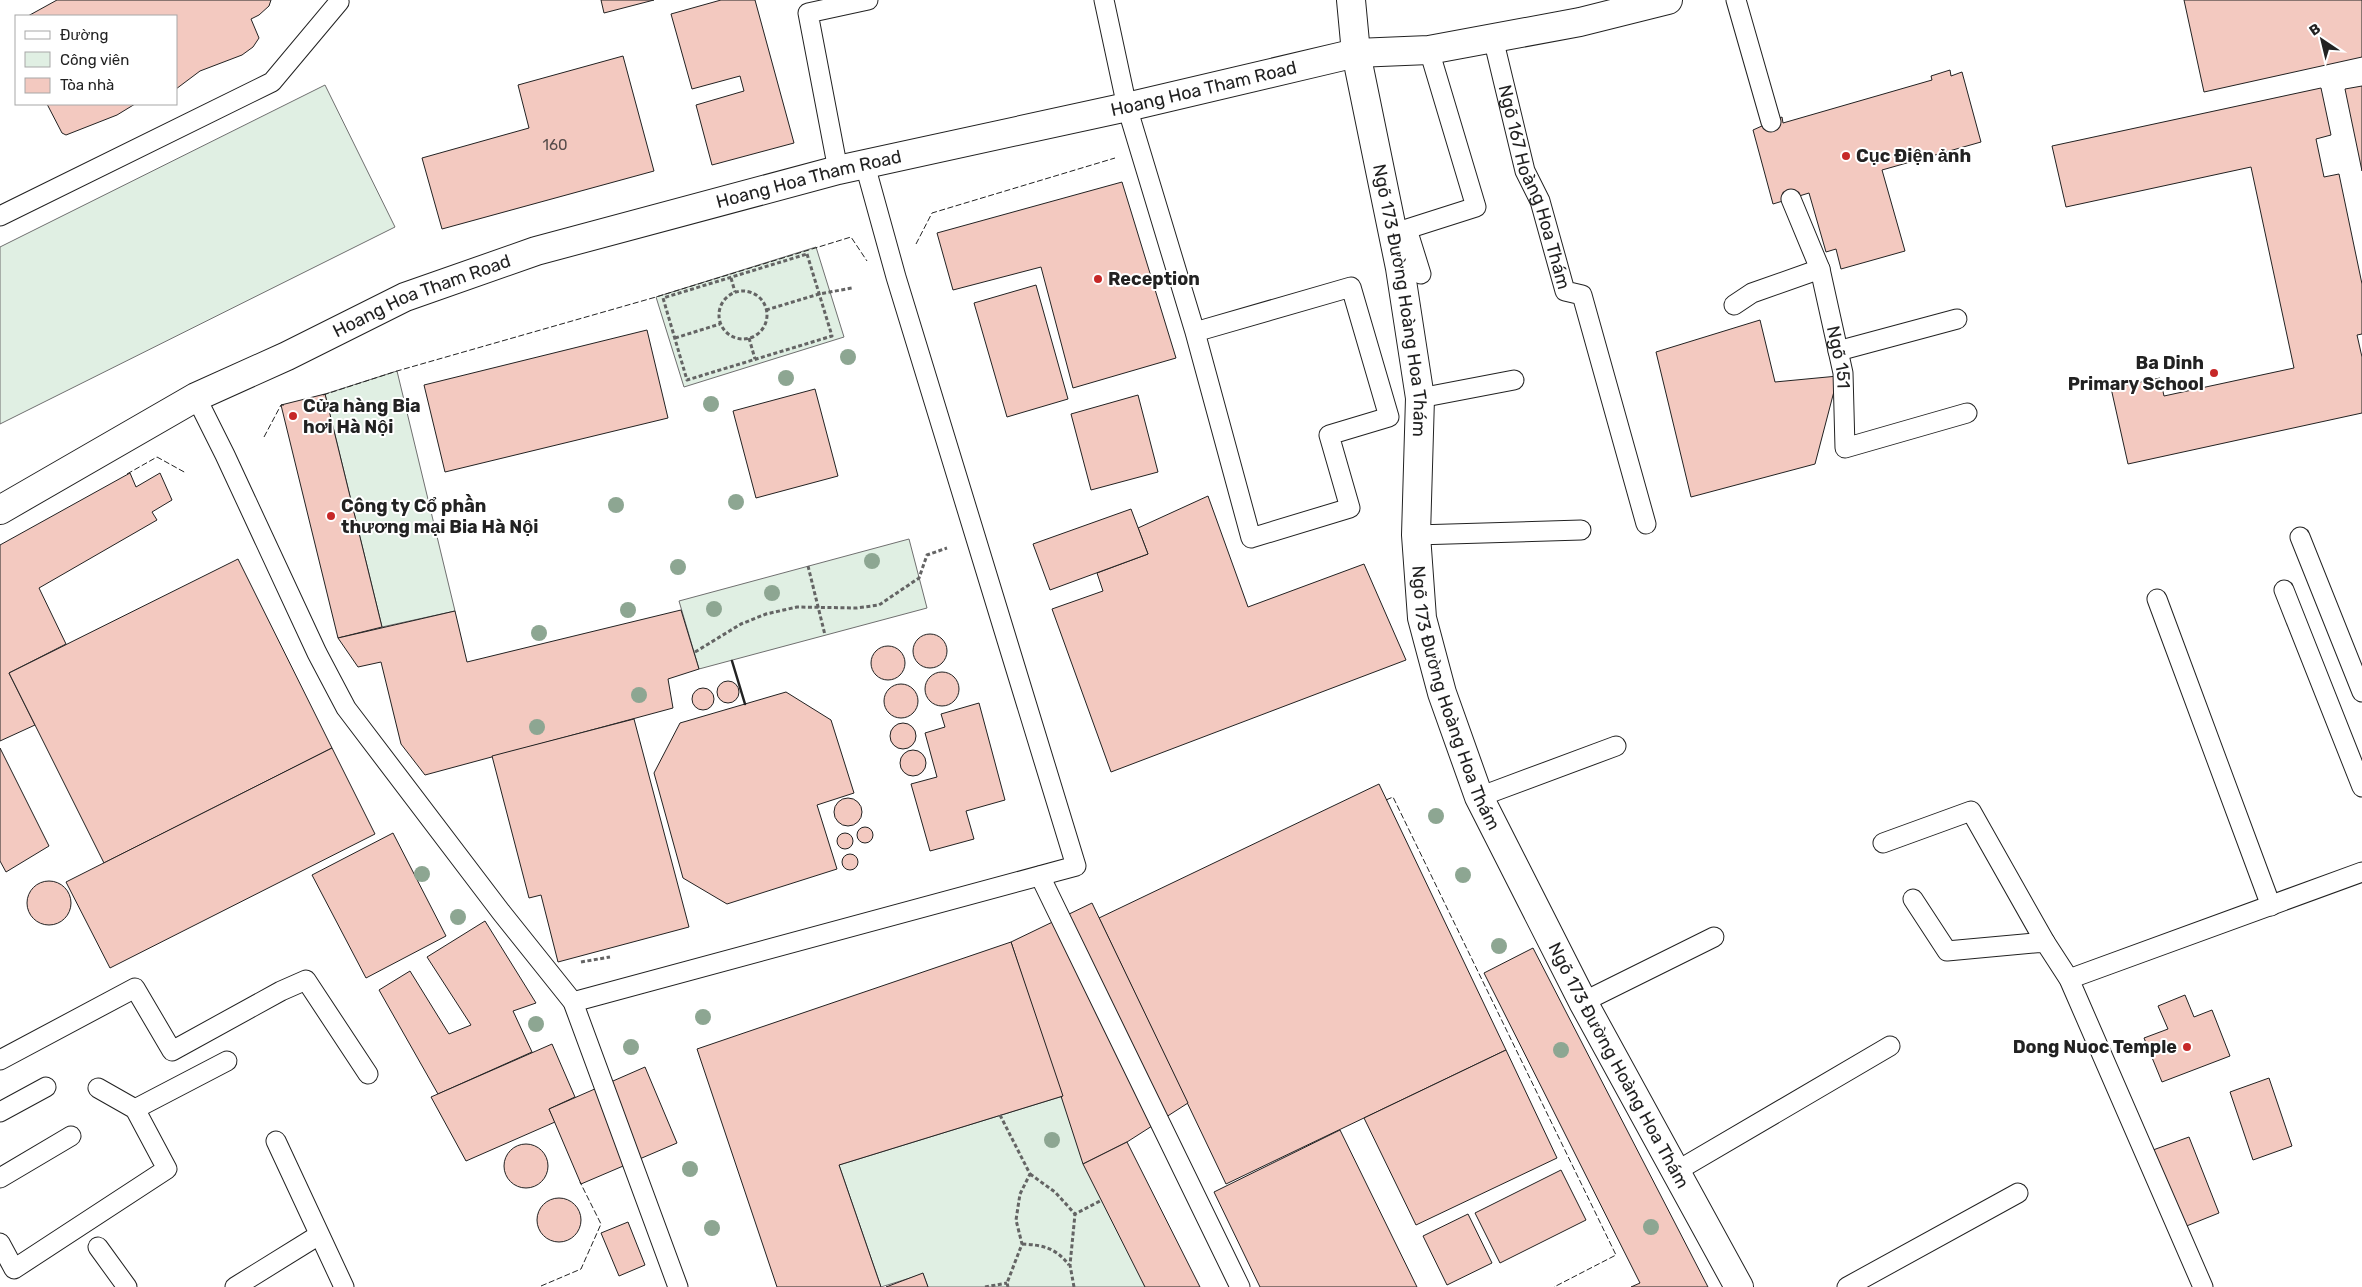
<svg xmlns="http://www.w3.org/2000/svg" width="2362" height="1287" viewBox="0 0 2362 1287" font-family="Rubik,sans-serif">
  <rect width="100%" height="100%" fill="#fff"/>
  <g fill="#e0efe3" stroke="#6f6f6f">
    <polygon points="325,85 395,227 0,424 0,247"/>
    <polygon points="816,247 844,337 684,387 656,297"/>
    <polygon points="397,371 455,611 382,627 325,394"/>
    <polygon points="909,539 927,608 699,669 679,601"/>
    <polygon points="1063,1096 1145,1287 928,1287 923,1274 881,1287 839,1165"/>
  </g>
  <g fill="#f3c9c0" stroke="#222">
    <polygon points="57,0 271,0 269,6 259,15 251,19 259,38 253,47 242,55 200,71 176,89 176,16 28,16"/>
    <polygon points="601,0 654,0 604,13"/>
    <polygon points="721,0 755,0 794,143 712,165 696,105 744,91 740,76 692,89 671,14"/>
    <polygon points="2184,0 2362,0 2362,57 2204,92"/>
    <polygon points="623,56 654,171 442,229 422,158 529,128 518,85"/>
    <polygon points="1950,70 1951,76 1962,72 1981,142 1882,170 1905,251 1841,269 1836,249 1826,252 1809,193 1773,204 1753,130 1782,117 1783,123 1932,80 1931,76"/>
    <polygon points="2362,86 2362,171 2345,89"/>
    <polygon points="2321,88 2331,135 2316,139 2324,177 2339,174 2362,284 2362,334 2357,335 2362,357 2362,413 2128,464 2111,388 2160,378 2164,396 2294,368 2251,167 2066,207 2052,146"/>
    <polygon points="47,104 135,104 117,115 66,135 62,133"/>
    <polygon points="1122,182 1176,358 1073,388 1041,267 953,290 937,233"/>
    <polygon points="1036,285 1068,399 1007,417 974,303"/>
    <polygon points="1760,320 1775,382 1838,376 1815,464 1691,497 1656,352"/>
    <polygon points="647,330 668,418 445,472 424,385"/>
    <polygon points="815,389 838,476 756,498 733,411"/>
    <polygon points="325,394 382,627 338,638 281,405"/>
    <polygon points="1138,395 1158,472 1091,490 1071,414"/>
    <polygon points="130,473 136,487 160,473 172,500 152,512 157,520 39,588 66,644 9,673 35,725 0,741 0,545"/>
    <polygon points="1208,496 1248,607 1364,564 1406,660 1111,772 1052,609 1103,591 1097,573 1148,554 1138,528"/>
    <polygon points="1131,509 1148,554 1050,590 1033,544"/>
    <polygon points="238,559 332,748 104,863 9,673"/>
    <polygon points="681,610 699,669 668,679 673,708 425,775 401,744 381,662 358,667 338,638 455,611 467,662"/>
    <circle cx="930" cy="651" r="17"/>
    <circle cx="888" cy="663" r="17"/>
    <circle cx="942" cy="689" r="17"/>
    <circle cx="728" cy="692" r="11"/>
    <circle cx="901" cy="701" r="17"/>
    <circle cx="703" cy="699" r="11"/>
    <polygon points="786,692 831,720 854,793 817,805 837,869 727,904 683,878 654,773 680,723"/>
    <polygon points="979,703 1005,800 966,811 974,839 930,851 911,784 937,777 925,733 945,727 941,714"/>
    <polygon points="634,719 689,927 558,962 541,895 529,898 492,756"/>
    <circle cx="903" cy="736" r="13"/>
    <polygon points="0,748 49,846 6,872 0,861"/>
    <polygon points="332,748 375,834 110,968 66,882"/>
    <circle cx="913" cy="763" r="13"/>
    <polygon points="1379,784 1506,1050 1226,1184 1099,918"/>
    <circle cx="848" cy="812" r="14"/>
    <circle cx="865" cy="835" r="8"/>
    <circle cx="845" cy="841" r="8"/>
    <polygon points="393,833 446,936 366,978 312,875"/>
    <circle cx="850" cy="862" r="8"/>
    <circle cx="49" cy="903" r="22"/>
    <polygon points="1092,903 1188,1103 1127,1142 1083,1164 1011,942"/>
    <polygon points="485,921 536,1003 513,1011 532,1052 438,1094 379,990 410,971 449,1034 471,1025 427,957"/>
    <polygon points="1011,942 1063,1096 839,1165 881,1287 777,1287 697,1049"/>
    <polygon points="1533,948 1708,1287 1631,1287 1640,1283 1484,973"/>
    <polygon points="2185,995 2194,1017 2212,1010 2230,1056 2162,1082 2144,1038 2168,1029 2158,1006"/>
    <polygon points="552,1044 575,1097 549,1109 555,1122 466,1161 431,1097"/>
    <polygon points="1506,1050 1557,1158 1416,1225 1364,1118"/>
    <polygon points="645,1067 677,1143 581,1184 549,1109"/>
    <polygon points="2269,1078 2292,1146 2253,1160 2230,1092"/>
    <polygon points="1340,1130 1417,1287 1260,1287 1214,1192"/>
    <polygon points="2189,1137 2219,1213 2184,1227 2153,1150"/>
    <polygon points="1127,1142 1200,1287 1145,1287 1083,1164"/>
    <circle cx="526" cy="1166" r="22"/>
    <polygon points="1561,1170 1586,1220 1500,1263 1475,1213"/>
    <circle cx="559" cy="1220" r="22"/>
    <polygon points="1468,1214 1492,1263 1447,1285 1423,1236"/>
    <polygon points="628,1222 645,1265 619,1276 601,1233"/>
    <polygon points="923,1273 928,1287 886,1287"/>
  </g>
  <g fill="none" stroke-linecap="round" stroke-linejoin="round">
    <defs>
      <g id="lane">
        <polyline points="1104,0 1127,107 1195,332 1251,538 1350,508 1329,435 1389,417 1351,287 1195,332"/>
        <polyline points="1736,0 1771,122"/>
        <path id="s1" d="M1493,38L1525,171L1540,201L1565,291L1582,295L1646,524"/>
        <polyline points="838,170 808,13 868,0"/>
        <path id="s2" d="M1791,199L1820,269L1843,373L1845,448L1967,413"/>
        <polyline points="0,216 272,82 339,2 338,0"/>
        <polyline points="1421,274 1407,229 1476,207 1429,50"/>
        <polyline points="1734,305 1752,293 1820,269"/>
        <polyline points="1838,351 1957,319"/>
        <polyline points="196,397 225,455 317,653 346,708 501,912 573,1002 678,1287"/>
        <polyline points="1420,398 1514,380"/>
        <polyline points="1416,535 1581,530"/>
        <polyline points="2300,537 2362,692"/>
        <polyline points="2284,590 2362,787"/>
        <polyline points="2157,599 2271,906"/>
        <polyline points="1479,797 1616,746"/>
        <polyline points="1883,843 1971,811 2045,942"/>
        <polyline points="1040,876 1240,1287"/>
        <polyline points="1913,899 1947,951 2045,942 2069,979 2203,1287"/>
        <polyline points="2069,979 2362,872"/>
        <polyline points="573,1002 1076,866 896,277 865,165"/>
        <polyline points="1583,1002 1714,937"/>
        <polyline points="0,1060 135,988 172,1051 281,991 306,980 368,1074"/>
        <polyline points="135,1109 227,1061"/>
        <polyline points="0,1112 46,1087"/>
        <polyline points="276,1141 344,1287"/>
        <polyline points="1675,1172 1890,1046"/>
        <polyline points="0,1178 71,1136"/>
        <polyline points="0,1243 14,1269 167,1169 135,1109 98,1088"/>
        <polyline points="98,1247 127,1287"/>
        <polyline points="235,1287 319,1235"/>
        <polyline points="1847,1287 2018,1193"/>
      </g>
      <g id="street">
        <path id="s3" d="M1351,0L1356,53L1400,268L1420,398L1416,535L1422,618L1442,693L1479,797L1583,1002L1739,1287"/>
      </g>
      <g id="secondary">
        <path id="s4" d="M0,510L196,397L287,356L405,297L536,251L838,170L1127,107L1356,53L1429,50L1580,22L1668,0"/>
      </g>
    </defs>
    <use href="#lane" stroke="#222" stroke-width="21"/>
    <use href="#street" stroke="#222" stroke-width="30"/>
    <use href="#secondary" stroke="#222" stroke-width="30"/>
    <g stroke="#646464" stroke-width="3" stroke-dasharray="4 2.5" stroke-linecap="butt">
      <polygon points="807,254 832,336 687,380 663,298"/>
      <polyline points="731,278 735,292"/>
      <circle cx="743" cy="315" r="24"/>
      <polyline points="766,310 819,294 852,288"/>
      <polyline points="675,338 720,324"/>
      <polyline points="749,338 755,359"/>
      <polyline points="808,566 825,635"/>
      <polyline points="695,652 741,624 766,614 797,607 857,608 879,605 919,578 927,555 947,548"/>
      <polyline points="581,962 610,957"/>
      <polyline points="1000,1115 1030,1174 1020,1194 1016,1220 1022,1244 1007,1283 1008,1287"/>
      <polyline points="1030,1174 1055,1192 1075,1214"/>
      <path d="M1022,1244C1043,1245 1056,1248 1069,1265"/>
      <polyline points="985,1287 1007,1283"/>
      <polyline points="1074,1287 1070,1265 1075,1214 1102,1200"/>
    </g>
    <use href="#lane" stroke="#fff" stroke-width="19"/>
    <use href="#street" stroke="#fff" stroke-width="28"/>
    <use href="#secondary" stroke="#fff" stroke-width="28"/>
    <g stroke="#222" stroke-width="1" stroke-dasharray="6 2.5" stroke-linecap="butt">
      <polyline points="916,244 932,213 1115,158"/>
      <polyline points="323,395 397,371 656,297 851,237 867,261"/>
      <polyline points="264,437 281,405 284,405"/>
      <polyline points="127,474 157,457 186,473"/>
      <polyline points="1386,800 1393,797 1616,1255 1554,1287"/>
      <polyline points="541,1286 581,1269 601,1224 580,1182"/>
    </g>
    <polyline stroke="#222" stroke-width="2.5" points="732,661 745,704"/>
  </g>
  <g fill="#8da692">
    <circle cx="848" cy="357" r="8"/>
    <circle cx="786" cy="378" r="8"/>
    <circle cx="711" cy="404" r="8"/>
    <circle cx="736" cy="502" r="8"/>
    <circle cx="616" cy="505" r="8"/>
    <circle cx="872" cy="561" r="8"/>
    <circle cx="678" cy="567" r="8"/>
    <circle cx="772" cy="593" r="8"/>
    <circle cx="714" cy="609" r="8"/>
    <circle cx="628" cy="610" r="8"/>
    <circle cx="539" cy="633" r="8"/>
    <circle cx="639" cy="695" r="8"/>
    <circle cx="537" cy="727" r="8"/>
    <circle cx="1436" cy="816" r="8"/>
    <circle cx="422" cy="874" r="8"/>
    <circle cx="1463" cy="875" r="8"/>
    <circle cx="458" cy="917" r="8"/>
    <circle cx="1499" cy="946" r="8"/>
    <circle cx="703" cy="1017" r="8"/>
    <circle cx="536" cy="1024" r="8"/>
    <circle cx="631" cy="1047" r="8"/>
    <circle cx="1561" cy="1050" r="8"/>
    <circle cx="1052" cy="1140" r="8"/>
    <circle cx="690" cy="1169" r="8"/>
    <circle cx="1651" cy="1227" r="8"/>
    <circle cx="712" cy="1228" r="8"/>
  </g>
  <g fill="#c62828" stroke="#fff" stroke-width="2">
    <circle cx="1846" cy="156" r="5"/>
    <circle cx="1098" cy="279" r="5"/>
    <circle cx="2214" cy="373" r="5"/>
    <circle cx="293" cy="416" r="5"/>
    <circle cx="331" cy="516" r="5"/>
    <circle cx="2187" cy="1047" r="5"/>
  </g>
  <g text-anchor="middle" stroke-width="4" stroke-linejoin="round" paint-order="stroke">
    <g font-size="15" fill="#564c4a">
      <text x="555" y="150">160</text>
    </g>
    <g font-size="18" fill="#222" stroke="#fff">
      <text dy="6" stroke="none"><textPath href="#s4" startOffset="1284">Hoang Hoa Tham Road</textPath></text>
      <text dy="6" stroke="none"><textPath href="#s4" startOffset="879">Hoang Hoa Tham Road</textPath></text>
      <text dy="6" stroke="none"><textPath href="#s1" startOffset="155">Ngõ 167 Hoàng Hoa Thám</textPath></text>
      <text dy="6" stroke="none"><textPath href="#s4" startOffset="474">Hoang Hoa Tham Road</textPath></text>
      <text dy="6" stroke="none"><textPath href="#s3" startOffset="305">Ngõ 173 Đường Hoàng Hoa Thám</textPath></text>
      <text dy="6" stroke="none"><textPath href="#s2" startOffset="166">Ngõ 151</textPath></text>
      <text dy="6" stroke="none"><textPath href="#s3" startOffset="710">Ngõ 173 Đường Hoàng Hoa Thám</textPath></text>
      <text dy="6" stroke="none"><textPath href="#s3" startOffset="1115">Ngõ 173 Đường Hoàng Hoa Thám</textPath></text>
    </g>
    <g font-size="18" font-weight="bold" fill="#222" stroke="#fff" text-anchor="start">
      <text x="1856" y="162">Cục Điện ảnh</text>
      <text x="1108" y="285">Reception</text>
      <text x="2204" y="369" text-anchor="end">Ba Dinh<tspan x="2204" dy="21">Primary School</tspan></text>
      <text x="303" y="412">Cửa hàng Bia<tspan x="303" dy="21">hơi Hà Nội</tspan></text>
      <text x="341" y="512">Công ty Cổ phần<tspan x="341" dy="21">thương mại Bia Hà Nội</tspan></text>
      <text x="2177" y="1053" text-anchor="end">Dong Nuoc Temple</text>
    </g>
  </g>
  <rect x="15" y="15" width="162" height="90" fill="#ffffff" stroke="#a7a7a7"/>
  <rect x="25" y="31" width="25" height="8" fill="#ffffff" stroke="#a7a7a7"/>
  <text x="60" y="40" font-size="15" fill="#222222">Đường</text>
  <rect x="25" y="52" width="25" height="15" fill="#e0efe3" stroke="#a7a7a7"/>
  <text x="60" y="65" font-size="15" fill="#222222">Công viên</text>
  <rect x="25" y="78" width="25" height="15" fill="#f3c9c0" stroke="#a7a7a7"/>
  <text x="60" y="90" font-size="15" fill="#222222">Tòa nhà</text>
  <g transform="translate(2322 40) rotate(325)" stroke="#ffffff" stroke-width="4" paint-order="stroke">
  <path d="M0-4L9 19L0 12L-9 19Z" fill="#222222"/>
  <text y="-8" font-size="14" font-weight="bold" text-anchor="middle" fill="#222222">B</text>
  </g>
</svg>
